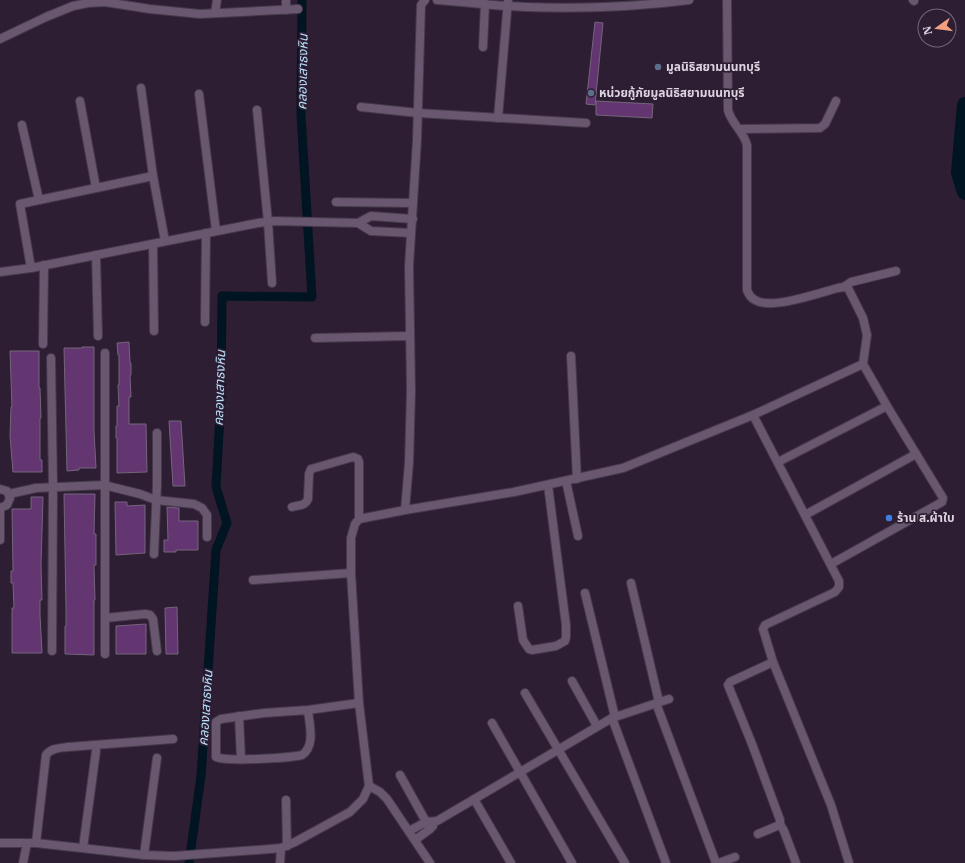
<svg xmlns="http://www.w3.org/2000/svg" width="965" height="863" viewBox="0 0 965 863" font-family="'IBM Plex Serif','Noto Sans Thai',serif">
  <rect width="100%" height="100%" fill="#2d1e33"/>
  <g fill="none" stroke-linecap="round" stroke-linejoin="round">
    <polyline stroke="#001422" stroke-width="9" points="189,863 201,776 216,550 227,523 216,487 221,397 222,296 312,297 301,115 302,0"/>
    <polyline stroke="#001422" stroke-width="16" points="965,105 959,173 965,192"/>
  </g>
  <g fill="#633671" stroke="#75647c">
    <polygon points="595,22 603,23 595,105 586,104"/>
    <polygon points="596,101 653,104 652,118 596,115"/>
    <polygon points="129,342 130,363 131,363 131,375 130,375 131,397 129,397 129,424 146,424 147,472 117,473 117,438 116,438 116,426 117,426 117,406 119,406 118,385 119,385 119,355 118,355 117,343"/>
    <polygon points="82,347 94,347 94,431 96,468 79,468 79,470 67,471 64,348 82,348"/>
    <polygon points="10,351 39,351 39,388 40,388 41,418 40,418 40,460 42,460 42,472 13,472 10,436 11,407 12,407"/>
    <polygon points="169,421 181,421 185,486 173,486"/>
    <polygon points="64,494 95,494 94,534 96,534 96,565 94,565 95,600 94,600 94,655 65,654 65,626 66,626 66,608"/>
    <polygon points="31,497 43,497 41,565 42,600 40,600 40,615 42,653 12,653 12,608 14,608 13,583 11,583 11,571 13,571 12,509 31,509"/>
    <polygon points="115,502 127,502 127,506 145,505 145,553 116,555"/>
    <polygon points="167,507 179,508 179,521 198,521 198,550 176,550 176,552 164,552 164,540 168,540"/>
    <polygon points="177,607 178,654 166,654 165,608"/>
    <polygon points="146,624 146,654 116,654 116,626"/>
  </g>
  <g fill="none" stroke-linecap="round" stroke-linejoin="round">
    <defs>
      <g id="minor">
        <path d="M437,0C466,2 496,6 525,7C580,9 635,7 689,0"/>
        <path d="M727,0L728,110C731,123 744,132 747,145V290C749,295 751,299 757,301C774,309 819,293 838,288L844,287L848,288L863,318L867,335L863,364L887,406L943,498L942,502L831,564"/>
        <polyline points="913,0 914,1"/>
        <polyline points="286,10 286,0"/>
        <polyline points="215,13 217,0"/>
        <polyline points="0,39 46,17 73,6 88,3 105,2 150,9 200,14 298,9"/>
        <polyline points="483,47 485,4"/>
        <polyline points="141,88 153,176 165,241"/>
        <polyline points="199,94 216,231"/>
        <polyline points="80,101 96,188"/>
        <polyline points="361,107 418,113 586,123"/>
        <polyline points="257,110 268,222 272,283"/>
        <polyline points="498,118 508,0"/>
        <polyline points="22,125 39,200"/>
        <polyline points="739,129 820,128 825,124 836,101"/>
        <polyline points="336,202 413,203"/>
        <polyline points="411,233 371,231 358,223 371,216 413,219"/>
        <polyline points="153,244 154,331"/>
        <polyline points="96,255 98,336"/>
        <polyline points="31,268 20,204 153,176"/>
        <polyline points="0,272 31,268 258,223 274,221 358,223"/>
        <polyline points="844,287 851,282 896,271"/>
        <polyline points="205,322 206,233"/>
        <polyline points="315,338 409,336"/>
        <polyline points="43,344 44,265"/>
        <polyline points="571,356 577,479"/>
        <polyline points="51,358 53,487 52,651"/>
        <polyline points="753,415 839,581 839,587 835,592 765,625 763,629 773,662 831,805 849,863"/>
        <polyline points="778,462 887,406"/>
        <polyline points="566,481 578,536"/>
        <polyline points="0,489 7,491 10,498 7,505 0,508"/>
        <polyline points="9,494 36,488 104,485 140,494 156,500 194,504 202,508 207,515 207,537"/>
        <path d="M292,507C299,505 305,506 308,499L309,474L311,469L353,457L358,459L359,462V519"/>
        <polyline points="405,510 409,463 411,391 409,266 417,140 421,5 425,0"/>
        <polyline points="805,515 916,454"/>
        <polyline points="0,540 0,508"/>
        <polyline points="154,554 157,485 157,433"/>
        <polyline points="253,580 351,573"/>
        <polyline points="631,583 659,702"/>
        <polyline points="585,593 615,717"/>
        <polyline points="518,606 523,640 529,649 532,650 556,646 565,641 566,637 566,625 548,485"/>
        <polyline points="105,618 145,614 150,615 153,619 157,651"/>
        <polyline points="105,654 105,353"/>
        <polyline points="572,681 597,726"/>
        <polyline points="525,693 625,863"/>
        <polyline points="656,703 716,863"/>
        <path d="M308,710C309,723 316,746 302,755C288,758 227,762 216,757V722L221,719L264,713L308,710L359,703"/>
        <polyline points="239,716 241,759"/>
        <polyline points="612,718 666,863"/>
        <polyline points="492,723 572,863"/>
        <polyline points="400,775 430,829"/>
        <polyline points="369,786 380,792 387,799 430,863"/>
        <polyline points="474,799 511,863"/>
        <polyline points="286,800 287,846"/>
        <polyline points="780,824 784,831 796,863"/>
        <polyline points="409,831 426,822 437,821 612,718 669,699"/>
        <polyline points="758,834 777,826 780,824 780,820 752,744 728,685 730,682 773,662"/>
        <polyline points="415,840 430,829 433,826"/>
        <polyline points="0,843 36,843 144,855 174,856 270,849 281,848 295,842 350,812 363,799 369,786 359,703 351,573 351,538 355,524 359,519 405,510 514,492 623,468 753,415 863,364"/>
        <path d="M36,843L46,755C51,748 60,748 68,747L173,739"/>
        <polyline points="83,848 96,751"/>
        <polyline points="144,855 157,758"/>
        <polyline points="23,863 27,843"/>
        <polyline points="280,863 281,848"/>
        <polyline points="719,863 735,857"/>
      </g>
    </defs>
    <use href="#minor" stroke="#45394a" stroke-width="10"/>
    <use href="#minor" stroke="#68576e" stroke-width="8"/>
  </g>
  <g fill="#5c6f8a" stroke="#2d1e33" stroke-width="1.5">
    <circle cx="658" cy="67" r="4"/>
    <circle cx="591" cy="93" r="4"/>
  </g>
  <circle fill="#3f7fe0" stroke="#2d1e33" stroke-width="1.5" cx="889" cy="518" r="4"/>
  <g text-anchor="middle" stroke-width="3.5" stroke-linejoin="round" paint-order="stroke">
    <g font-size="12" font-weight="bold" fill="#ded4e1" stroke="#2d1e33" text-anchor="start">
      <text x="666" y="71">มูลนิธิสยามนนทบุรี</text>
      <text x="599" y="97">หน่วยกู้ภัยมูลนิธิสยามนนทบุรี</text>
      <text x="897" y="522">ร้าน ส.ผ้าใบ</text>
    </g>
    <g font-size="13" font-style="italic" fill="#b8e1fa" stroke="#2d1e33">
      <text transform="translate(302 72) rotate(-89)" y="5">คลองเสาธงหิน</text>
      <text transform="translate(219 388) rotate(-88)" y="5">คลองเสาธงหิน</text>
      <text transform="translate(205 708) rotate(-86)" y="5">คลองเสาธงหิน</text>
    </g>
  </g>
  <g transform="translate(937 28) rotate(256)"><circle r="19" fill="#2d1e33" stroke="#746779"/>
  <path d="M0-3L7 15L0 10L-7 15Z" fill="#f2a080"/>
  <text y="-6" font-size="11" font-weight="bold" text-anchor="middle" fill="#ded4e1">N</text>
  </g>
</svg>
